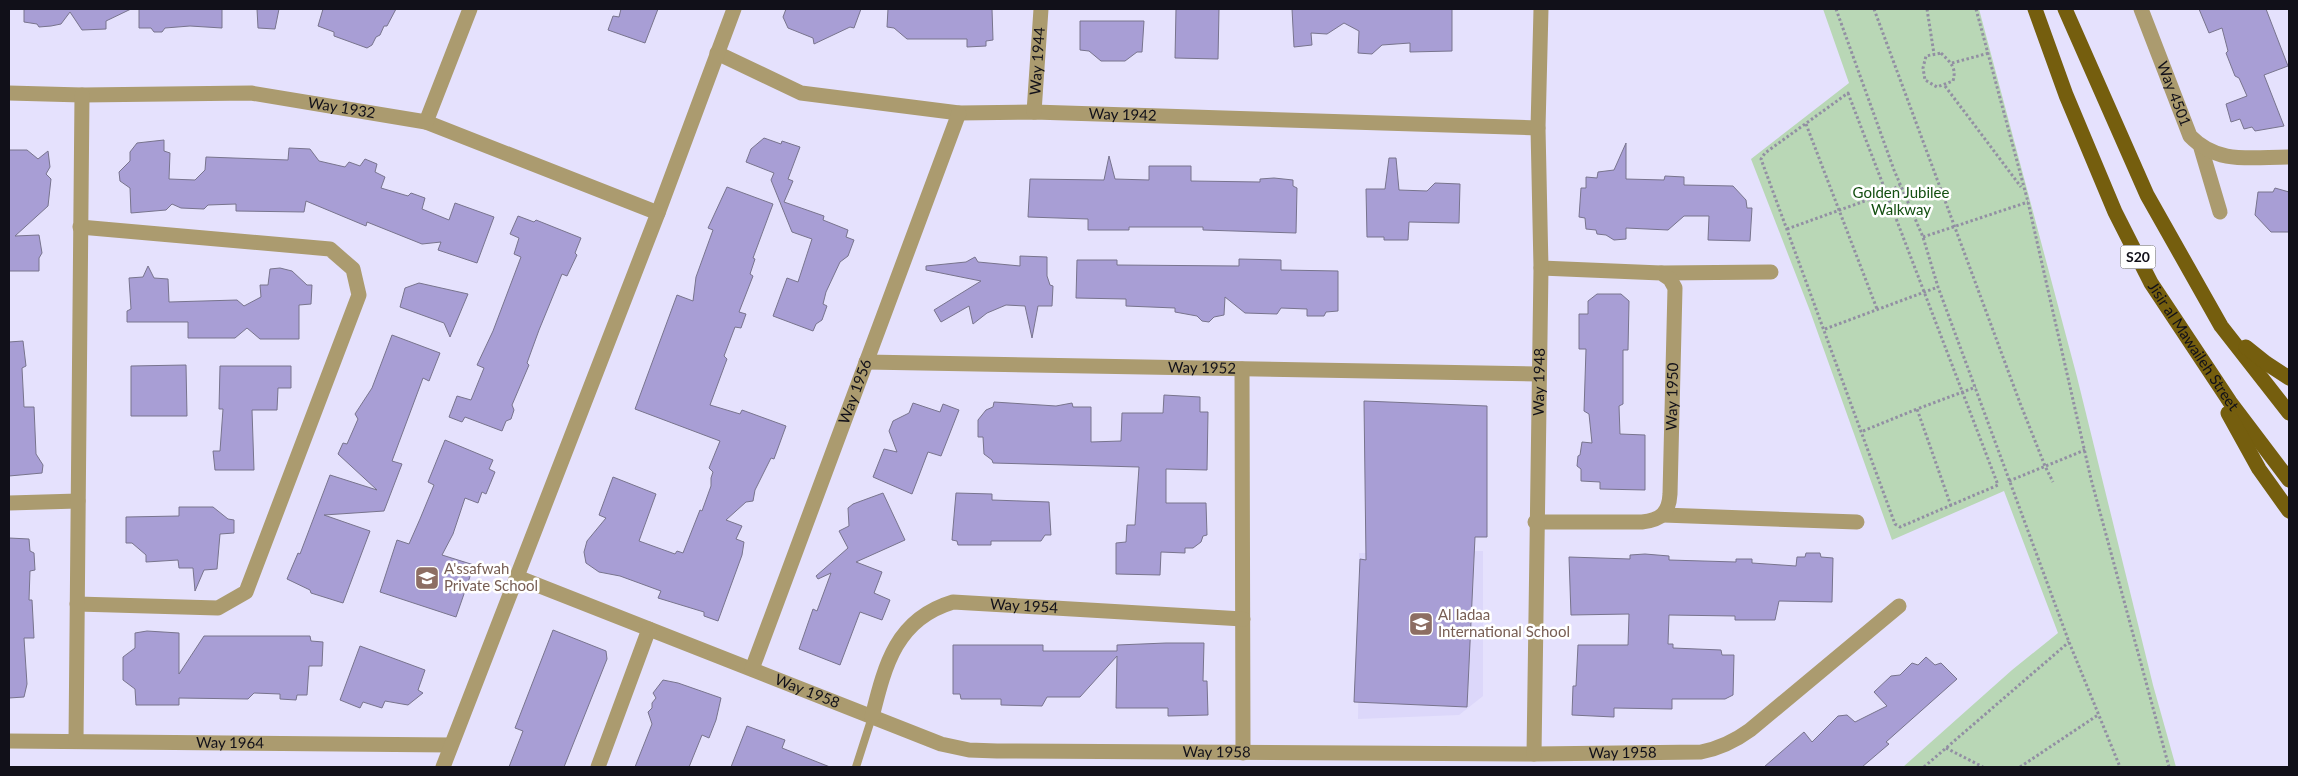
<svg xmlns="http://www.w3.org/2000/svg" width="2298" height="776" viewBox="0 0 2298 776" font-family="Lato,sans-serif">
  <rect width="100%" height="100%" fill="#e5e1fd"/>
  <polygon fill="#dcd7fa" points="1483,551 1483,696 1459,715 1358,719 1359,553"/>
  <polygon fill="#b9d7b6" points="1823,9 1979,9 2077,377 2153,685 2176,767 1903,767 2012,670 2058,633 2004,491 1892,540 1810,311 1751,159 1849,83"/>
  <g fill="#a89ed5" stroke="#78748d">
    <polygon points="24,9 131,9 106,21 106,29 82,30 70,12 61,24 51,26 39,27 37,24 24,22"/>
    <polygon points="139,9 222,9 222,28 190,26 165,28 162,32 154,32 151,28 139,28"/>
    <polygon points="257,9 279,9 275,29 258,28"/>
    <polygon points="323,9 396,9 387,26 384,26 380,35 376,37 372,45 367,48 334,36 334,32 318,26"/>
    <polygon points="621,9 658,9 645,43 608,30 613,16 619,17"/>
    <polygon points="786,9 861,9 854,28 850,27 814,44 813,38 788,28 783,17"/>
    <polygon points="888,9 992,9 993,40 986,41 986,46 967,47 967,39 907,39 894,28 887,27"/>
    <polygon points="1176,9 1219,9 1218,59 1175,58"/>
    <polygon points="1292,9 1452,9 1452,51 1410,52 1410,43 1382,45 1372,54 1358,53 1359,31 1344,23 1327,34 1311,33 1312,45 1294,47"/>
    <polygon points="2199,9 2266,9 2288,66 2264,75 2284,126 2255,131 2252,127 2244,129 2240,119 2231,122 2226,104 2247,96 2239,78 2235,76 2226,53 2228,51 2222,28 2209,33"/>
    <polygon points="1080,21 1144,21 1142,52 1137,52 1125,61 1101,61 1089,51 1080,50"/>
    <polygon points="764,138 781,144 782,141 800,147 788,179 793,181 784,202 824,216 823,220 848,230 846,237 854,240 848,256 840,262 826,292 823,304 827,306 822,320 816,324 813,331 773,316 787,278 798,282 812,239 792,232 771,180 774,173 746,162 751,149"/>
    <polygon points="164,140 164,151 170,153 169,179 195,180 205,170 206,157 288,160 289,148 310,149 319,161 345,167 349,162 360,166 365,159 377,164 375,172 385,177 381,188 408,196 411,193 425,198 422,209 449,220 455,203 494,217 477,263 438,250 441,242 422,244 367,222 366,226 306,201 304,212 236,211 236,204 208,205 204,209 181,208 172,204 166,210 131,213 130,188 120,181 119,172 130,161 130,152 137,143"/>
    <polygon points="1626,143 1626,179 1664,180 1665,176 1684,177 1684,185 1733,186 1746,200 1747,208 1752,208 1750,241 1708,240 1709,216 1684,216 1668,230 1626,228 1626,239 1614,240 1606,235 1597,234 1596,230 1586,229 1585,218 1579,217 1581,188 1586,188 1586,177 1597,178 1598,172 1614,170"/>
    <polygon points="9,150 27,150 38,159 48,151 50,167 46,174 51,179 48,206 15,236 39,235 42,253 39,258 39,271 9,271"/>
    <polygon points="1109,156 1115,179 1149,180 1149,166 1191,166 1191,181 1260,182 1260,179 1274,178 1293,180 1293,186 1297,188 1296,233 1203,230 1203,227 1129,227 1129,230 1088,230 1088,219 1028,217 1030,179 1104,180"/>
    <polygon points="1389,158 1396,158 1399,190 1427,191 1435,183 1460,184 1459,223 1409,222 1408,240 1384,240 1384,237 1367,237 1366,189 1385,189"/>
    <polygon points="727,187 773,204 753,258 755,259 750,274 753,276 739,312 746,314 741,328 735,327 724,356 727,359 710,405 740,414 742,410 786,426 774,459 771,458 755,490 753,501 746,502 726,520 742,526 736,539 744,542 742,555 718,621 704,616 704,612 658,598 661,591 620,576 599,572 586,563 584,552 587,541 606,518 599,515 613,477 656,494 639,541 675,554 677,551 683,553 700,510 702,511 711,486 711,478 713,472 709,468 720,441 635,409 677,295 693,301 696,277 713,230 708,228"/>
    <polygon points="2275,188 2289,192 2289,232 2271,232 2255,215 2258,192 2273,192"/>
    <polygon points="518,216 534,222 536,220 581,238 575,253 577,255 567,276 562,274 539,330 527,363 529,365 512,405 514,410 511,419 506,421 502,431 465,417 462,422 449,417 457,396 471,400 484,368 477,365 493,331 521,257 514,254 519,238 510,234"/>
    <polygon points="1020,256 1047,257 1047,276 1050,285 1053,286 1052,306 1038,306 1032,338 1025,306 1006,305 987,313 973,324 969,306 941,322 934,310 981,281 926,270 926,266 966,262 975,257 978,262 1020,266"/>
    <polygon points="1239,259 1281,260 1281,270 1338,271 1338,311 1326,312 1324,316 1307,316 1307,309 1281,308 1277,314 1245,313 1225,297 1224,315 1214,317 1209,322 1202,321 1197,316 1175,312 1175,308 1126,306 1126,299 1076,298 1077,260 1117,260 1117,265 1239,266"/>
    <polygon points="148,266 154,278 168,279 169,302 237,300 244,306 261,297 260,285 268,285 270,269 280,268 292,271 307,285 312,285 311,304 299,305 299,339 260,339 247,328 235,338 188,338 188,322 127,322 127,311 131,309 129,278 143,277"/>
    <polygon points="419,283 468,294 450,337 444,323 400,307 405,288"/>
    <polygon points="1597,294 1621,294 1629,301 1628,350 1623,350 1623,404 1619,406 1620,434 1645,435 1645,490 1600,489 1600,482 1581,481 1581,469 1577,466 1578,456 1580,455 1582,442 1592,443 1589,414 1584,411 1586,349 1579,349 1579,314 1588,314 1588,301"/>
    <polygon points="392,335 440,353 429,381 423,378 392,461 402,464 384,511 324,515 370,531 343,603 311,593 310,590 287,579 298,553 300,554 330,475 377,490 338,454 343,443 347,444 358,419 355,414 372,388"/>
    <polygon points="23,341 26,366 22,368 24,407 34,407 36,454 43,465 42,473 9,476 9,342"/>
    <polygon points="186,365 187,416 131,416 131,366"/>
    <polygon points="220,366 291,366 291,388 278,388 277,410 252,410 254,470 215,470 213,451 220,451 223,409 219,409"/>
    <polygon points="1164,395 1200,397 1200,412 1208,412 1207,470 1166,469 1166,503 1206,503 1207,535 1203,536 1201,542 1193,548 1185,548 1185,553 1161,552 1160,575 1116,574 1116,543 1126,542 1127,525 1135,525 1139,467 993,463 992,460 984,454 983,437 978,437 978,420 986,410 993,407 994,402 1056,406 1072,403 1073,407 1091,407 1091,442 1121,441 1122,413 1163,413"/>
    <polygon points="1364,401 1487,406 1487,537 1475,537 1467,707 1354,702 1360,559 1366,560"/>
    <polygon points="913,403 940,412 943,404 959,410 941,456 928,452 912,494 873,477 884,449 897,452 889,431 893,421 909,413"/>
    <polygon points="445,440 493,460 489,469 495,472 486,494 482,492 478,503 465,498 453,534 442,555 474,565 456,617 380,592 397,540 409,544 420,519 434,485 428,482"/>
    <polygon points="883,493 905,540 856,562 882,572 874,593 890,600 882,620 860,612 840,665 799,649 813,609 817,611 831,573 818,579 816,576 848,548 839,531 849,526 848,508 853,504"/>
    <polygon points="956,493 992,494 992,500 1049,502 1051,535 1045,535 1041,541 991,541 991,545 958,545 957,541 952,540"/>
    <polygon points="179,507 213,507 228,519 234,520 234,533 220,534 217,569 204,570 195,591 193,568 179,568 178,560 146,562 146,555 132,543 126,543 126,517 179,516"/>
    <polygon points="9,538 29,539 30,551 34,553 35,570 30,571 29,600 32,600 34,638 24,638 27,684 24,697 9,698"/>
    <polygon points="1806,553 1820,553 1821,557 1833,558 1832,602 1779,601 1775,620 1735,620 1735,616 1669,615 1668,644 1673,644 1673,648 1721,650 1722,655 1734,655 1733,695 1725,699 1672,699 1672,709 1614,708 1614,717 1572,715 1573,686 1576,686 1578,645 1628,645 1629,614 1571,615 1569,557 1630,559 1630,555 1645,554 1669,556 1669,560 1736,562 1736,559 1752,559 1752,563 1796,566 1797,557 1805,557"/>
    <polygon points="553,630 606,651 607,659 564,767 509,767 523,731 515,728"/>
    <polygon points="147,631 179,633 179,674 204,636 310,636 311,641 323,642 322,666 309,666 307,695 297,695 296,700 280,699 280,694 254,693 248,699 179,698 179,705 136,705 135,689 123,680 123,657 135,648 135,633"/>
    <polygon points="1166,643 1204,643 1203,681 1207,681 1208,715 1168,716 1168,708 1116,708 1117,656 1080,697 1047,697 1042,706 1001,705 1001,699 961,699 960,694 953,694 953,645 1043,645 1043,651 1117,651 1117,645"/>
    <polygon points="360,646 425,670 418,690 423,693 408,705 385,701 382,708 363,702 360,708 340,700"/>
    <polygon points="1926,657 1935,665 1941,663 1957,679 1886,742 1889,744 1862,767 1764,767 1804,732 1812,742 1838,716 1847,715 1855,722 1887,706 1874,692 1891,676 1900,675 1912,663 1918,665"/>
    <polygon points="663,680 678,683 721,698 716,720 709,738 702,735 689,767 635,767 652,724 648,712 652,708 652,703 656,698 653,693"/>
    <polygon points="747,726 785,740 782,748 830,767 731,767"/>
  </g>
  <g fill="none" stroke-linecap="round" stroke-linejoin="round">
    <g stroke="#928fa3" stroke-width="3" stroke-dasharray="2.5 2.5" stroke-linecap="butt">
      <polyline points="1836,9 1894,170 1923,237 1938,287 2069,642 2120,767"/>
      <polyline points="1874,9 2020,403 2045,466 2053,482"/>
      <polyline points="1927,9 1934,54"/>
      <polyline points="1976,9 2028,202 2091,479 2169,767"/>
      <path d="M1941,53C1950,62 1957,67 1953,81L1937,87L1925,80L1923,68L1926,56Z"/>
      <polyline points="1952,63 1989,53"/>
      <polyline points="1945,86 2021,187"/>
      <polygon points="1848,93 1998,485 1900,527 1895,524 1761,159 1765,153"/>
      <polyline points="1806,124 1877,309"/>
      <polyline points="1787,229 1887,193 1900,185"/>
      <polyline points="1923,237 2028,202"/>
      <polyline points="1825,329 1938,287"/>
      <polyline points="1863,431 1917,409"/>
      <polyline points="2009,481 2085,450"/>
      <polyline points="1951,506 1917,409 1976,387"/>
      <polyline points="1946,748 1983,767"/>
      <polyline points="1924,767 2069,642"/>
      <polyline points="2020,767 2098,715"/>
    </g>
    <polyline stroke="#ab9b6f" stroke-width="8" points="856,767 872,717"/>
    <g stroke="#ab9b6f" stroke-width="15">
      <path id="s1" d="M717,53L801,93L959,113L1034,112L1538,128"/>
      <path id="s2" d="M9,93L82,95L251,93L426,122L658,213"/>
      <path id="s3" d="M1034,112L1041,9"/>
      <polyline points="426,122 470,9"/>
      <polyline points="2201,148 2220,212"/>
      <polyline points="1661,273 1771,272"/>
      <path id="s4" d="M866,362L1538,374"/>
      <polyline points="1242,369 1243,753"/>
      <polyline points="9,503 78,501"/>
      <polyline points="1663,515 1857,522"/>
      <path id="s5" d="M1535,522H1642C1661,520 1669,513 1670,494L1675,288L1670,279L1661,273L1541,268"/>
      <path id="s6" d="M517,577L941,744L969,750L997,751L1534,754L1701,752C1721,748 1735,741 1750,730L1899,606"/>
      <polyline points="77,604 218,608 246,592 359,295 353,269 330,249 80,227"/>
      <path id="s7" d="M752,669L959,113"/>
      <path id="s8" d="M872,717C885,665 896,619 953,602L1243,619"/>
      <path id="s9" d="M9,741L451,745"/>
      <polyline points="76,741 82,95"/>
      <path id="s10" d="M1534,754L1541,268L1538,128L1541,9"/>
      <polyline points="598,767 649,629"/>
    </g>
    <g stroke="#ab9b6f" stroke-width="15">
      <path id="s11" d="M2141,9L2190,136C2218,165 2251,157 2289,157"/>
      <polyline points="443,767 658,213 734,9"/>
    </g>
    <g stroke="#755e0e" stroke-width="15">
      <path id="s12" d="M2035,9L2066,95L2115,212L2151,283L2230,402L2289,480"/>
      <polyline points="2065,9 2147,195 2221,326 2289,413"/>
      <polyline points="2246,347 2266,363 2289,378"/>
      <polyline points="2228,413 2259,469 2289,511"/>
    </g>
  </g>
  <defs>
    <symbol id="school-square" viewBox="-11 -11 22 22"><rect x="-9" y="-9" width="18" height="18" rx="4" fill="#8d6e63" stroke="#fff"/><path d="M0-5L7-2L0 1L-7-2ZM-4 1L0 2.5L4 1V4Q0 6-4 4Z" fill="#fff"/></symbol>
  </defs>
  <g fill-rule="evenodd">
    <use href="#school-square" x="413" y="564" width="28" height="28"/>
    <use href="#school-square" x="1407" y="610" width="28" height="28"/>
  </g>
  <g text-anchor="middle" stroke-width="5" stroke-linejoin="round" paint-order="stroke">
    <rect fill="#fff" stroke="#58585e" stroke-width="1" x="2120.5" y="245.5" width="35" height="23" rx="4"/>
    <g font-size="14" font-weight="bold" fill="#111019">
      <text x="2138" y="262">S20</text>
    </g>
    <g font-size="15" fill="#111019" stroke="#fff">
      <text dy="5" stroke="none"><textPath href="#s3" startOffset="51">Way 1944</textPath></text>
      <text dy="5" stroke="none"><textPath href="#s11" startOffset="91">Way 4501</textPath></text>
      <text dy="5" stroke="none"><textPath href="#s2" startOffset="334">Way 1932</textPath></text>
      <text dy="5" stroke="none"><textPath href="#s1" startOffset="416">Way 1942</textPath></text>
      <text dy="5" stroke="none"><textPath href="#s12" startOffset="374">Jisir al Mawaileh Street</textPath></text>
      <text dy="5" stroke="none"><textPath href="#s4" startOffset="336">Way 1952</textPath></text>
      <text dy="5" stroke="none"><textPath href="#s10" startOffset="372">Way 1948</textPath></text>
      <text dy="5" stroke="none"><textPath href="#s7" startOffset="296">Way 1956</textPath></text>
      <text dy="5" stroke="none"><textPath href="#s5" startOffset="249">Way 1950</textPath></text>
      <text dy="5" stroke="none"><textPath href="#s8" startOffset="220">Way 1954</textPath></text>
      <text dy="5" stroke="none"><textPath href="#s6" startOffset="312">Way 1958</textPath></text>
      <text dy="5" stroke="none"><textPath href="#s9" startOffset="221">Way 1964</textPath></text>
      <text dy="5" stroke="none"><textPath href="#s6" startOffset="732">Way 1958</textPath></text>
      <text dy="5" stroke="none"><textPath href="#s6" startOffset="1138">Way 1958</textPath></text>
    </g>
    <g font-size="15" fill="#144f11" stroke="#fff">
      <text x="1901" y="198">Golden Jubilee<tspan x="1901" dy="17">Walkway</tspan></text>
    </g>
    <g font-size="15" fill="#785e54" stroke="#fff" text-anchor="start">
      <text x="444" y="574">A'ssafwah<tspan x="444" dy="17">Private School</tspan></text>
      <text x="1438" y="620">Al Iadaa<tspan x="1438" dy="17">International School</tspan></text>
    </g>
  </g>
  <rect width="2298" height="776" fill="none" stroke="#111019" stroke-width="20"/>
</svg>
